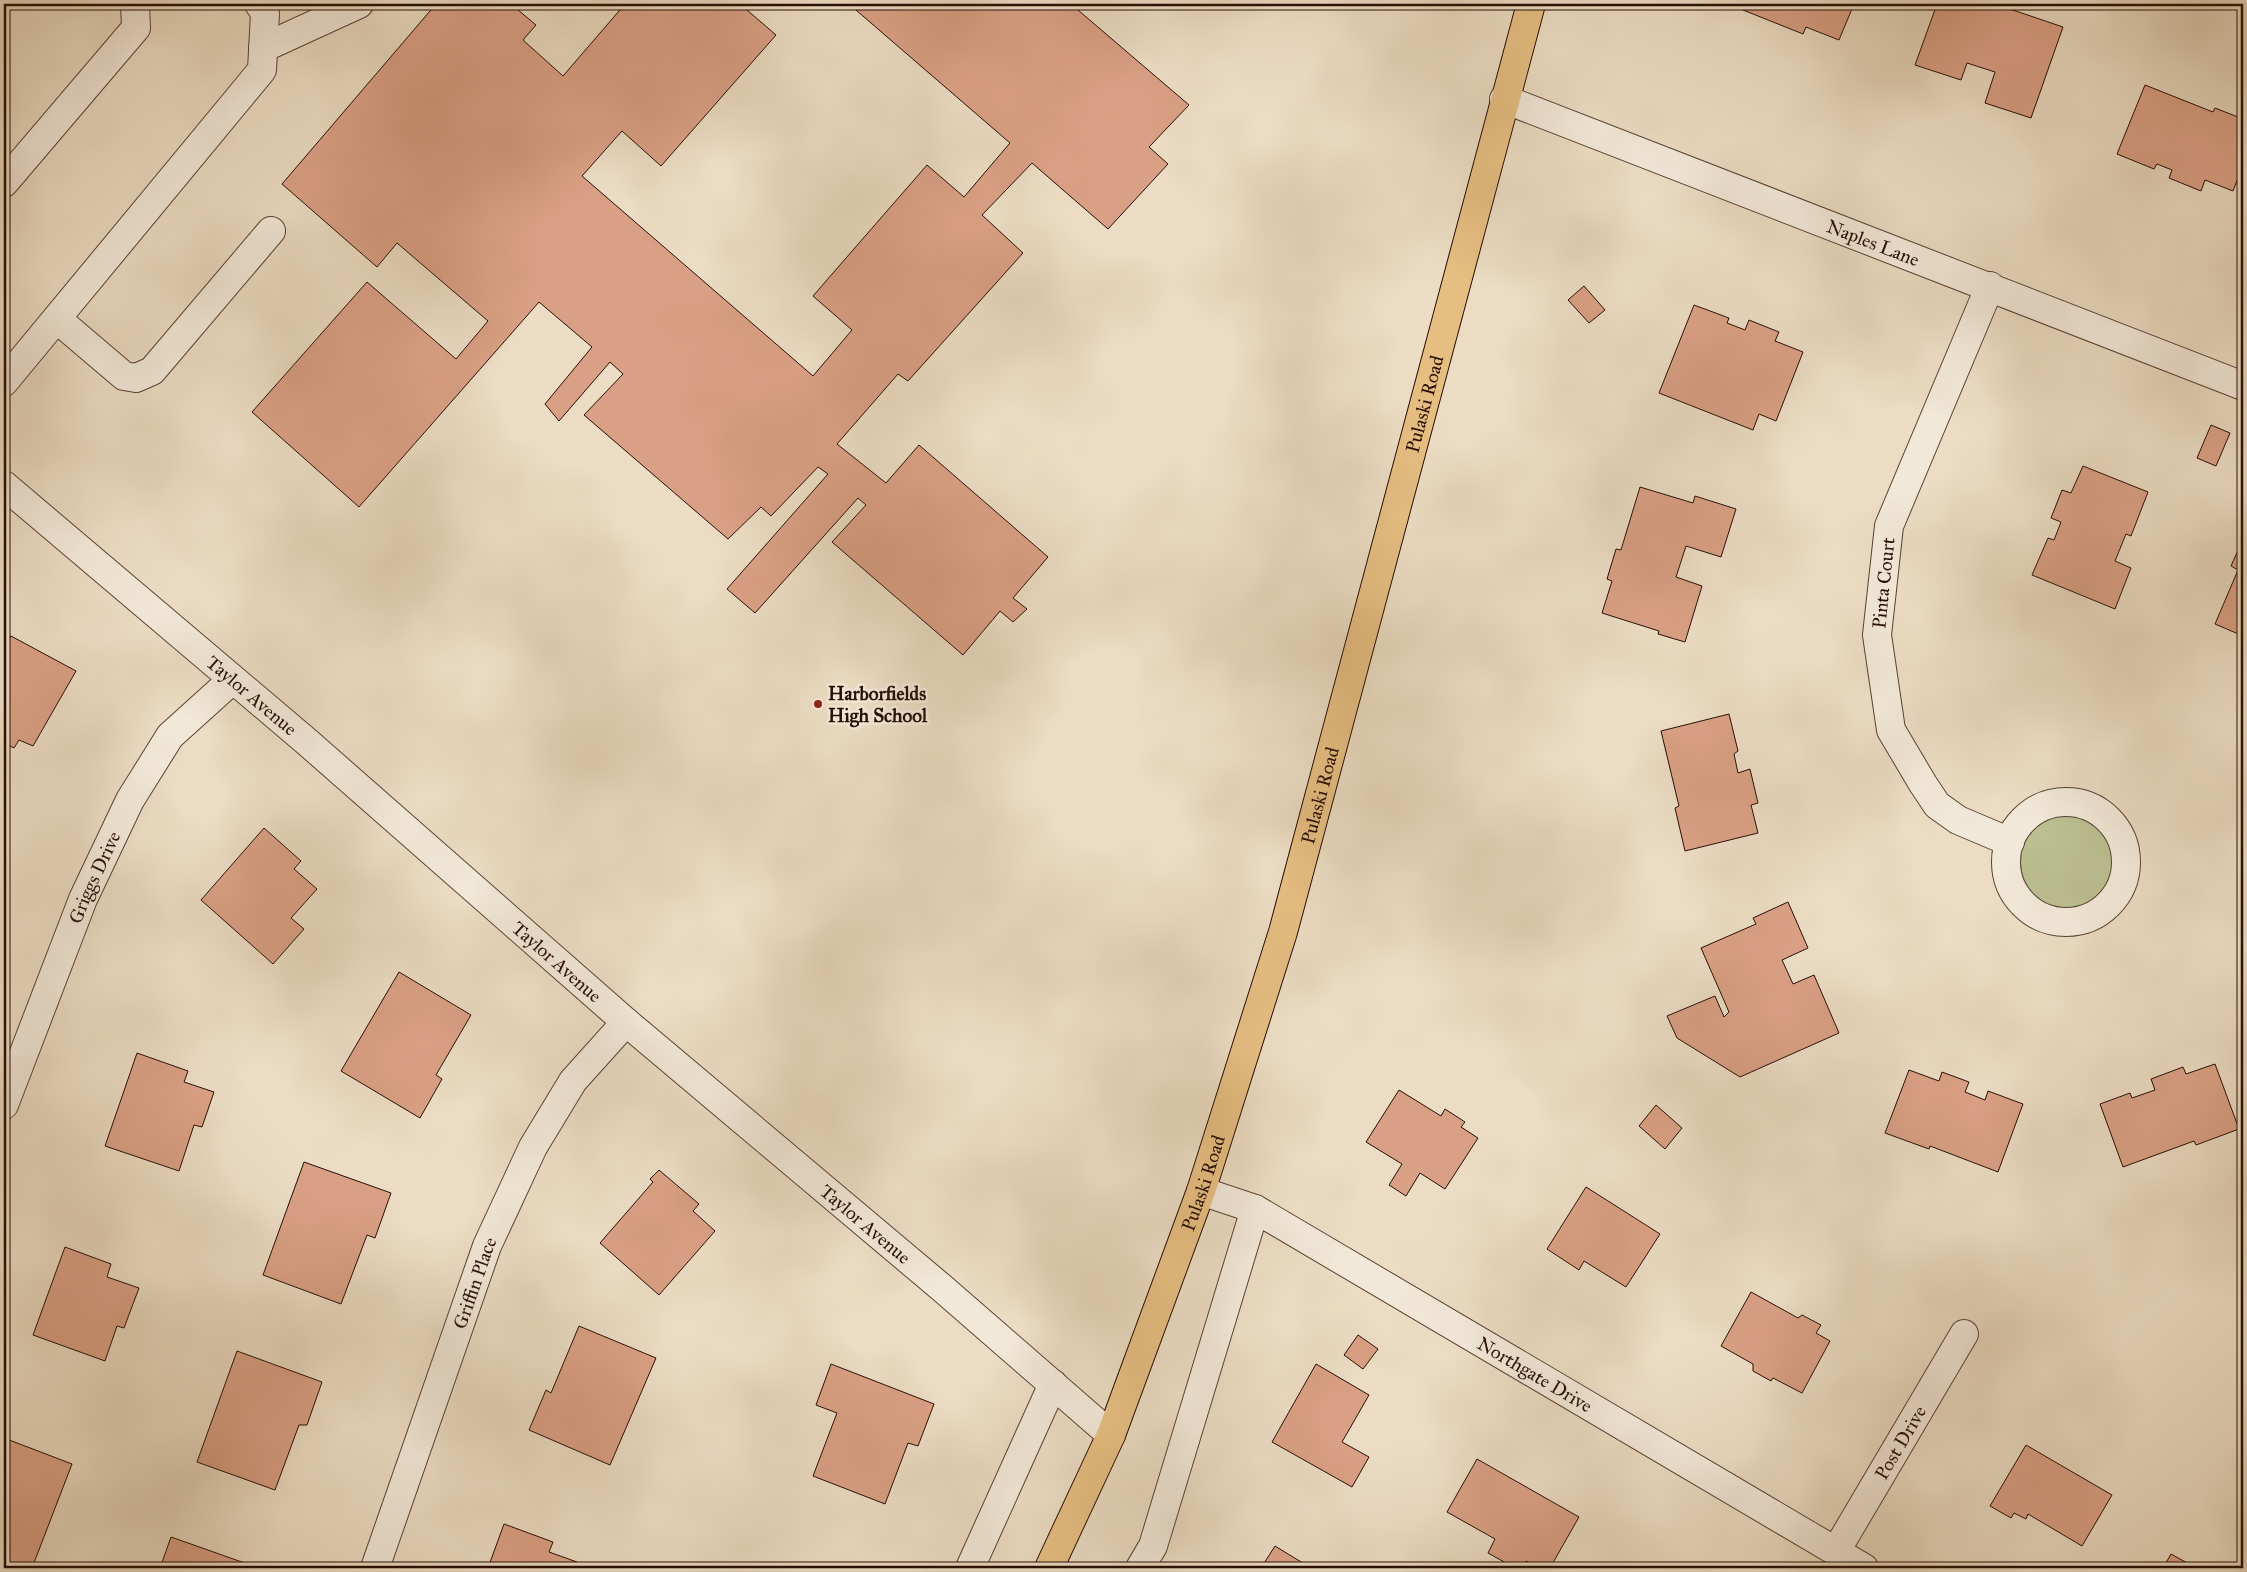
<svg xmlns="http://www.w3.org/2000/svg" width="2247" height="1572" viewBox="0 0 2247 1572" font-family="'IM FELL Great Primer',serif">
  <rect width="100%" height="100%" fill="#ebdcc3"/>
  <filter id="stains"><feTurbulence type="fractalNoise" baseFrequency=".004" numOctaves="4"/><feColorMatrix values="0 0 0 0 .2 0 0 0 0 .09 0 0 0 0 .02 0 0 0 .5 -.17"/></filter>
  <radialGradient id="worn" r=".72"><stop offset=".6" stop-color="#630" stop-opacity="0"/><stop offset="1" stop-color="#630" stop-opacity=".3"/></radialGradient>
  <circle fill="#bbbf91" stroke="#71664b" cx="2066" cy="863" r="50"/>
  <g fill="#daa085" stroke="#270e05">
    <polygon points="436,4 511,4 536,25 523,40 563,76 625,4 740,4 776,35 661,166 622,131 582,176 813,376 852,330 813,296 927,165 964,197 1010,143 849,4 1071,4 1189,105 1149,147 1168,164 1108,229 1032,163 982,215 1023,253 908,381 898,374 837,444 886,483 919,445 1048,557 1013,598 1027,609 1013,622 1000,611 963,655 832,542 866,505 858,498 755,613 727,589 828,474 818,467 771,516 761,507 728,539 584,415 623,374 610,362 559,421 545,404 592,347 539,302 359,507 252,412 367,282 456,359 488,321 397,243 377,267 282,184"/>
    <polygon points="1728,4 1854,4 1839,40 1806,27 1803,34"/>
    <polygon points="1937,4 1995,4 2063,27 2031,118 1985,103 1995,72 1967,63 1961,80 1915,65"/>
    <polygon points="2145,85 2213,112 2215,108 2243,119 2243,165 2233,191 2205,180 2201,191 2169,178 2172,170 2157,164 2154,169 2117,154"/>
    <polygon points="1584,286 1605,310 1589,323 1568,300"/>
    <polygon points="1694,305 1729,318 1727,323 1745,330 1749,320 1779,332 1775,341 1803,352 1776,421 1759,414 1753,430 1659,393"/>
    <polygon points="2211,425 2230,433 2216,466 2197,458"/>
    <polygon points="2083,466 2148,492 2131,536 2126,534 2115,561 2131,568 2115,609 2032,575 2048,538 2054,540 2061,522 2051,518 2062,490 2071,493"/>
    <polygon points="1640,487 1693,503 1695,496 1736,509 1721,557 1686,546 1676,577 1702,586 1685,642 1658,634 1659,631 1602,613 1612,581 1607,579 1616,549 1621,550"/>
    <polygon points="2243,539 2243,636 2215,624 2238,570 2231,566"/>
    <polygon points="11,636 76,671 33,746 19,740 14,748 4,743 4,646"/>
    <polygon points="1729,714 1738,751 1734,754 1738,773 1750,769 1758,803 1751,805 1758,833 1685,851 1675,808 1679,806 1661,731"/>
    <polygon points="264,828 301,861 294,869 317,889 291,918 304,929 273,964 201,900"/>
    <polygon points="1788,902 1808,948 1782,960 1793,984 1814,975 1839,1033 1740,1077 1677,1038 1667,1016 1715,996 1724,1017 1729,1012 1701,948 1756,924 1753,918"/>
    <polygon points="399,972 471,1015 436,1075 442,1079 420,1118 341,1071"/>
    <polygon points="137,1053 188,1071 184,1082 214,1092 202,1127 194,1125 179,1171 105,1146"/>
    <polygon points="2215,1064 2239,1129 2196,1145 2194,1141 2123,1167 2100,1104 2130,1093 2132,1098 2155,1090 2151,1079 2183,1067 2186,1074"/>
    <polygon points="1909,1070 1939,1081 1942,1072 1969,1082 1965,1092 1985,1100 1988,1091 2023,1104 1998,1172 1930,1146 1929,1149 1885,1133"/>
    <polygon points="1399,1090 1441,1116 1445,1109 1465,1122 1461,1127 1478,1138 1445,1189 1420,1173 1406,1196 1389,1185 1402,1164 1366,1142"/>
    <polygon points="1656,1105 1682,1128 1665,1149 1639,1126"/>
    <polygon points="304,1162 391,1193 375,1238 367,1235 341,1304 263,1275"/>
    <polygon points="659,1170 699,1204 693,1211 715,1231 659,1295 600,1243 653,1182 650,1179"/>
    <polygon points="1586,1187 1660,1234 1626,1287 1584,1261 1579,1270 1547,1249"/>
    <polygon points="65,1247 111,1264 107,1277 139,1288 124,1328 117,1326 105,1361 33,1335"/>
    <polygon points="1751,1292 1798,1318 1802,1315 1821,1325 1816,1333 1830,1341 1802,1393 1773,1378 1771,1381 1753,1371 1753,1364 1721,1346"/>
    <polygon points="579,1326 656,1358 610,1465 529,1430 546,1390 551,1393"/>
    <polygon points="1358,1335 1378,1349 1363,1369 1344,1355"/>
    <polygon points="237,1351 322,1382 307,1425 299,1425 275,1490 197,1462"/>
    <polygon points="831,1364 934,1404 918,1446 908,1443 885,1504 813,1476 837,1413 816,1405"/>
    <polygon points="1316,1364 1369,1395 1342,1442 1369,1457 1352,1487 1272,1442"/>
    <polygon points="4,1438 72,1464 32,1568 11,1568 4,1565"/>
    <polygon points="2026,1445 2112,1495 2082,1546 2028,1514 2026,1519 2014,1513 2011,1518 1990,1506"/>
    <polygon points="1477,1459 1579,1517 1550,1568 1539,1568 1526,1561 1522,1568 1515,1568 1488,1553 1495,1539 1447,1512"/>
    <polygon points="504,1524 553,1542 549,1552 577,1562 574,1568 488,1568"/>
    <polygon points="171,1537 256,1567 256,1568 160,1568"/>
    <polygon points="1275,1546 1311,1568 1261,1568"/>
    <polygon points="2171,1554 2196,1568 2163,1568"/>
  </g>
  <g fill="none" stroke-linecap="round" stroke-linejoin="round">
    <defs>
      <g id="minor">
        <polyline points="263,48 359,4"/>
        <path id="s1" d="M1504,99L2243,386"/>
        <polyline points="4,183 136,28 135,4"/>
        <polyline points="1990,286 1889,526 1877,635 1891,730 1923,784 1937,805 1958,820 2010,842"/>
        <polyline points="57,319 124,376 136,378 152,371 271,231"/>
        <polyline points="4,382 262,70 265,13 259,4"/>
        <path id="s2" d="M4,485L306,741L626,1022L942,1288L1111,1435"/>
        <circle cx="2066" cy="862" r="60"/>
        <path id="s3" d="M4,1105L83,899L130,800L170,736L232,680"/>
        <path id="s4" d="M1201,1191L1255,1209L1864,1568"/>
        <path id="s5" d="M1836,1551L1964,1334"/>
        <path id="s6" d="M375,1568L487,1246L533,1147L573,1081L626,1022"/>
        <polyline points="970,1568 1053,1384"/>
        <polyline points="1140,1568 1153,1546 1255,1209"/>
      </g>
      <g id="major">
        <path id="s7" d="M1049,1568L1111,1435L1201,1191L1283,932L1531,4"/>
      </g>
    </defs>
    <use href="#minor" stroke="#584234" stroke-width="30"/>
    <use href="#major" stroke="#270e05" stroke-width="30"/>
    <use href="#minor" stroke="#f2e8d8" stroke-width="28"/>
    <use href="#major" stroke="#e6be82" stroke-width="28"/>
  </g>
  <circle fill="#8f2418" stroke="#f2e8d8" stroke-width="2" cx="818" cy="704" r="5"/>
  <g text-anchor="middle" stroke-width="5" stroke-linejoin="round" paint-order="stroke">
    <g font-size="19" fill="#270e05" stroke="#f2e8d8">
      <text dy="7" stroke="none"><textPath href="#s1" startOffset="396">Naples Lane</textPath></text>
      <text dy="7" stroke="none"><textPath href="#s7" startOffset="1225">Pulaski Road</textPath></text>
      <text transform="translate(1883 583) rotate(-84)" y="7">Pinta Court</text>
      <text dy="7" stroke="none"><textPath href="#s2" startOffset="325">Taylor Avenue</textPath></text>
      <text dy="7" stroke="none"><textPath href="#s7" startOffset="820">Pulaski Road</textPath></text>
      <text dy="7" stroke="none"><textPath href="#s3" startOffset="245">Griggs Drive</textPath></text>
      <text dy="7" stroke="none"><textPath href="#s2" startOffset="730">Taylor Avenue</textPath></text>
      <text dy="7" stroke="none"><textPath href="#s7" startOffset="415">Pulaski Road</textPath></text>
      <text dy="7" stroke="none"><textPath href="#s2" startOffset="1135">Taylor Avenue</textPath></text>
      <text dy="7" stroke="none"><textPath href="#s6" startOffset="302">Griffin Place</textPath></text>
      <text dy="7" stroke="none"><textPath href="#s4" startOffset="382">Northgate Drive</textPath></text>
      <text dy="7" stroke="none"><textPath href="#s5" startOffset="126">Post Drive</textPath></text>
    </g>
    <g font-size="19" font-weight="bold" fill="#270e05" stroke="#f2e8d8" text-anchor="start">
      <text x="828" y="700">Harborfields<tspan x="828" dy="22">High School</tspan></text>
    </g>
  </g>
  <rect width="2247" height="1572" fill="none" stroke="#ebdcc3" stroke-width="20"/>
  <rect x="5" y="5" width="2237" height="1562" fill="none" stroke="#270e05" stroke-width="2.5"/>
  <rect x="10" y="10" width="2227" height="1552" fill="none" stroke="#270e05"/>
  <rect width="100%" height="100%" filter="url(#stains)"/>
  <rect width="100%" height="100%" fill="url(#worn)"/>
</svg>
